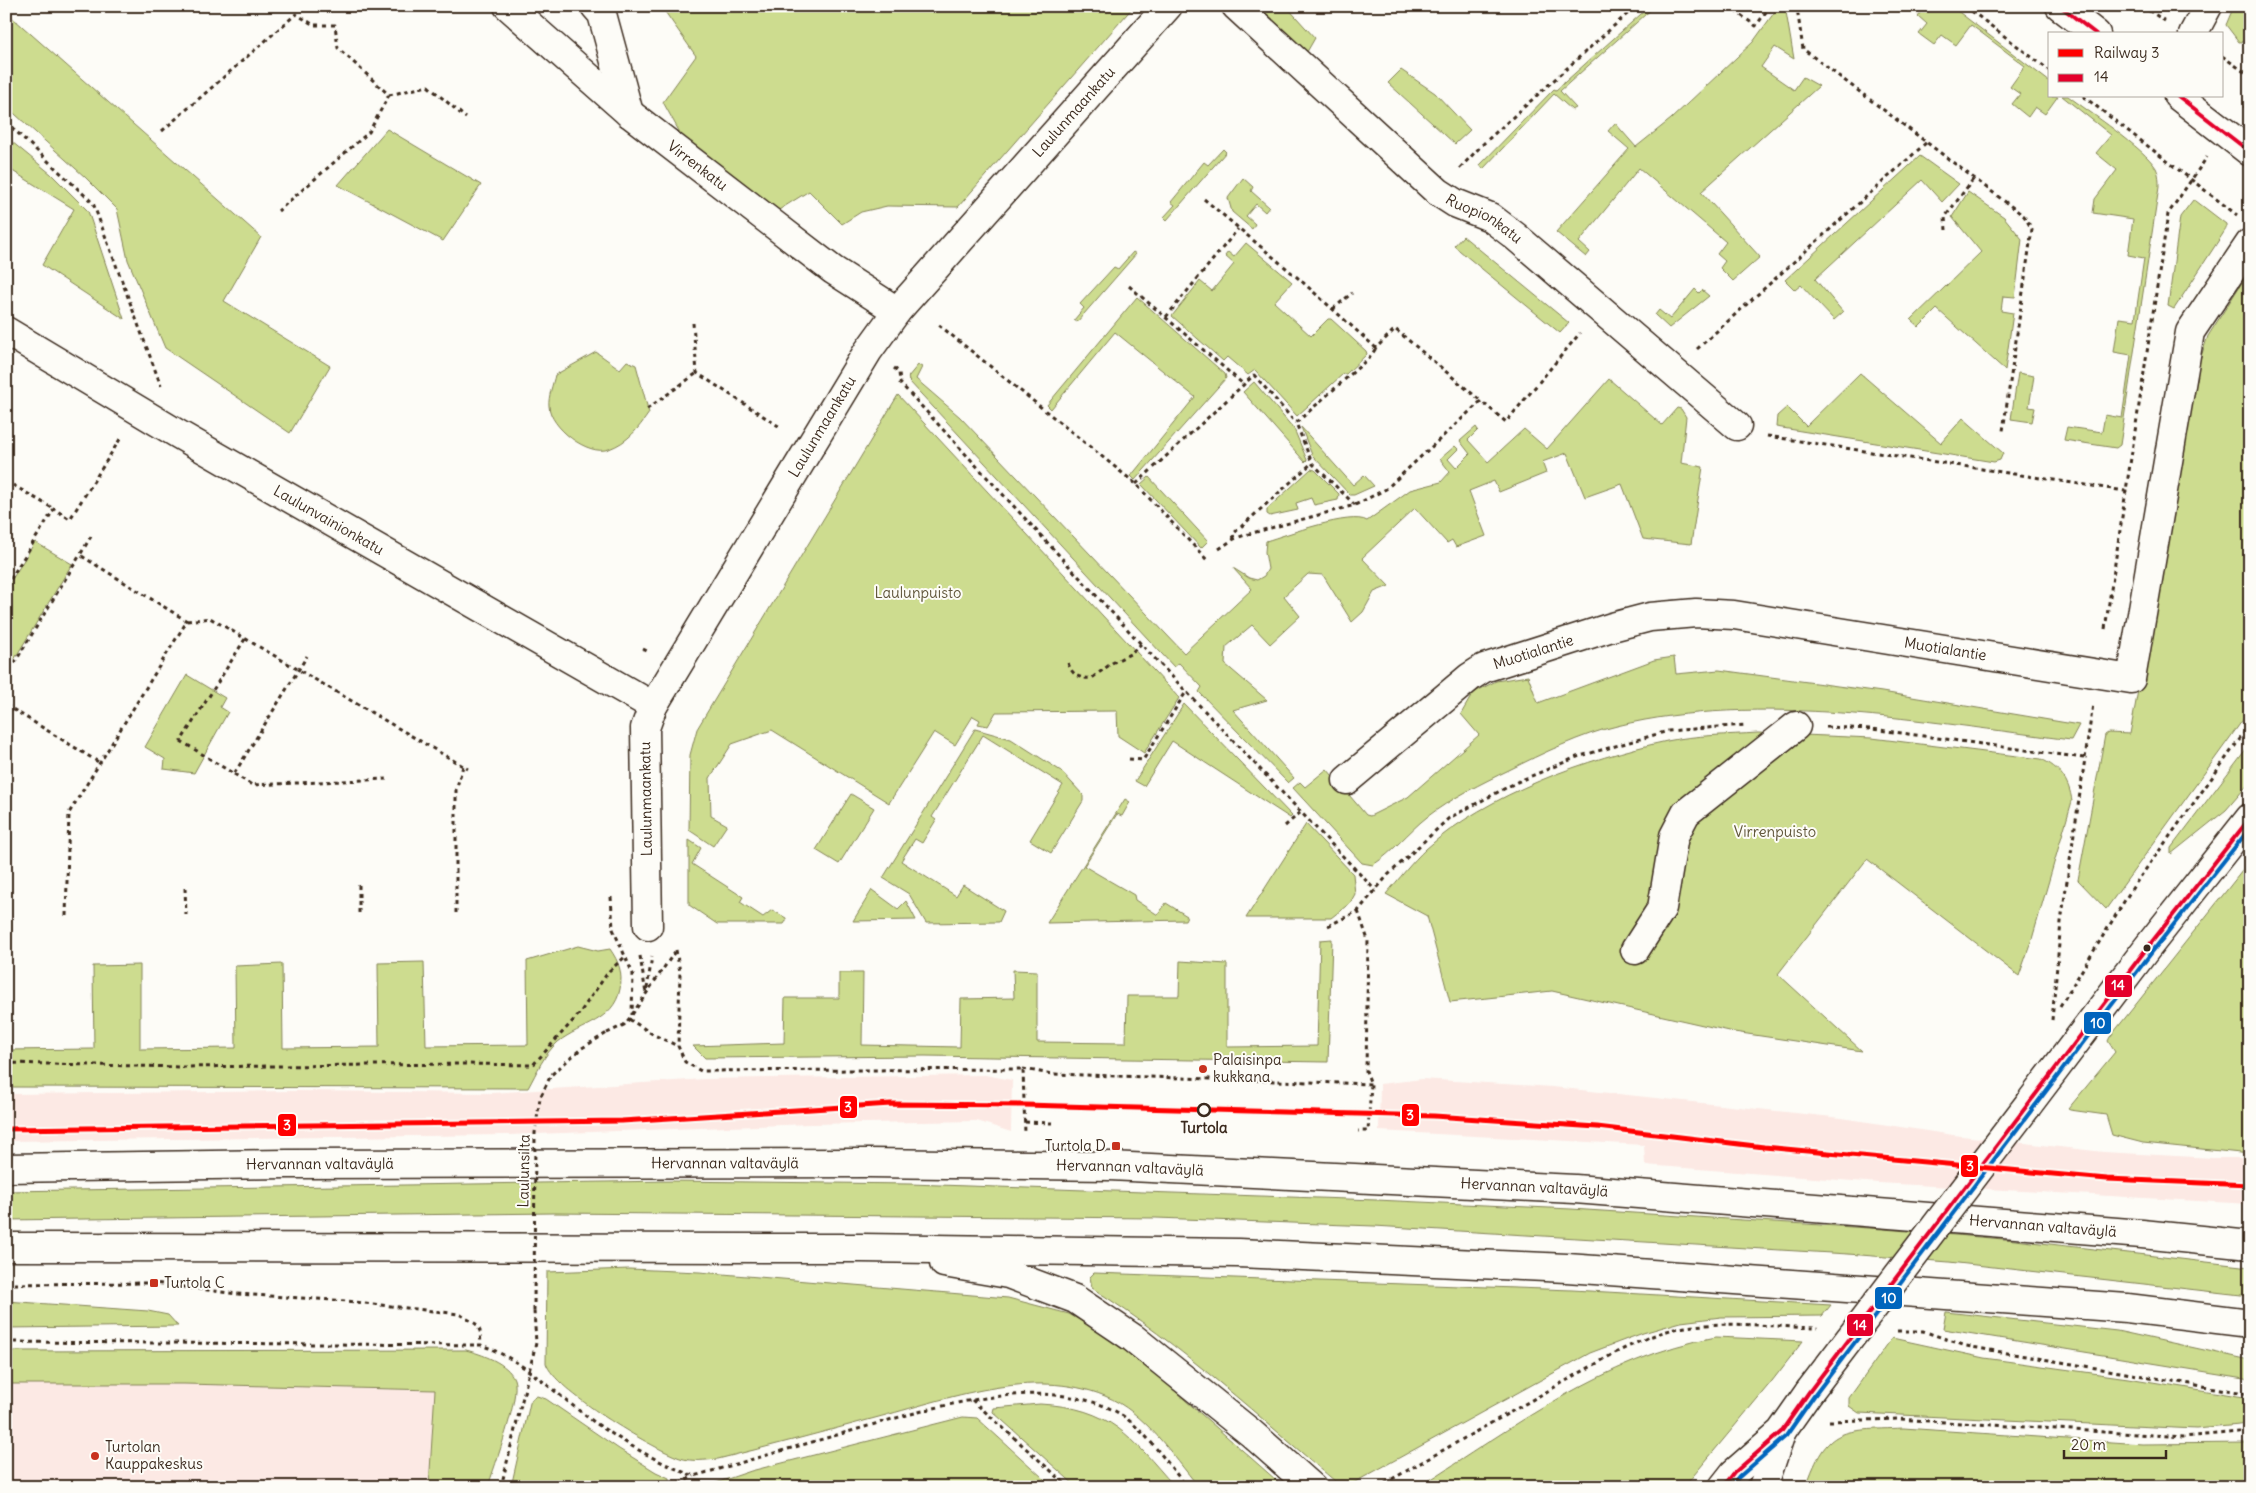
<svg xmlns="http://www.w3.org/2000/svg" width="2256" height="1493" viewBox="0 0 2256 1493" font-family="Delius,sans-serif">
  <rect width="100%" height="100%" fill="#fdfcf7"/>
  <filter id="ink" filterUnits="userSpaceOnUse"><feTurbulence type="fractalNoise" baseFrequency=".02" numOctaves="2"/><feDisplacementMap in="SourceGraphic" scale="10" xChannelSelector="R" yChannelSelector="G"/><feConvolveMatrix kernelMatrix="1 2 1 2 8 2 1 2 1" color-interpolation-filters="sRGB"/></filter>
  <g filter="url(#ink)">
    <g fill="#fce9e4">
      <polygon points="985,1075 1012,1080 1011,1132 977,1121 811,1124 508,1135 6,1141 6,1094 300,1091 492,1093 704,1079"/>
      <polygon points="1422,1079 1553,1087 1842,1118 1953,1135 2104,1152 2213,1158 2250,1158 2250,1204 1879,1183 1645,1165 1644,1145 1379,1131 1380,1084"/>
      <polygon points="6,1384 184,1384 436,1390 429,1487 6,1487"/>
    </g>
    <g fill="#cddc8f" stroke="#848356">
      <polygon points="661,6 1134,6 958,207 887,206 861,212 842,224 809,191 774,213 684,140 663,102 696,56"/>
      <polygon points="1249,6 1286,6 1315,38 1304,57"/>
      <polygon points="1650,6 1655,6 1560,91 1576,108 1572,110 1554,94 1483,169 1480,165 1554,89 1556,90"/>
      <polygon points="1779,6 1791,6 1786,12 1794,59 1775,47 1761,67 1794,90 1803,77 1819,86 1701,192 1760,257 1733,281 1720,268 1725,261 1717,254 1726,242 1639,168 1579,242 1590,252 1586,257 1556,232 1629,149 1608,131 1615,123 1636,147 1671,119 1753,42"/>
      <polygon points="1925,6 1951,6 2050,82 2050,96 2058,96 2045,114 2035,107 2028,117 2012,104 2020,94 2010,87 2025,66 1971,25 1956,45 1942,35 1934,45 1919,34 1927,24 1918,16"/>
      <polygon points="2234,6 2250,6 2250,41 2239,42 2226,25"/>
      <polygon points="6,12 261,237 224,301 330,366 290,433 165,348 128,260 117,209 85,177 6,106"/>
      <polygon points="1401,70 1435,93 1470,130 1455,144 1388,83"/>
      <path d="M2062,96H2068C2089,112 2144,148 2156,168C2159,174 2159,181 2159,187L2120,445L2116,448L2064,440L2067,427L2102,432L2105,415L2122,418L2131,355L2114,352L2119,318L2135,320L2144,258L2128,255L2133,219L2093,213L2095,199L2117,170L2096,153L2111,135Z"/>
      <polygon points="387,129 481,185 443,241 338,185"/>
      <polygon points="6,137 51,174 88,211 124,319 42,265 74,209 6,167"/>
      <polygon points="1223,149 1226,152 1167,220 1164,217 1175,205 1171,202 1204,162 1208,165"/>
      <polygon points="1920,156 1959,184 1942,202 1922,180 1815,279 1843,312 1834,320 1801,285 1795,290 1785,280"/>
      <polygon points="1243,178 1253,187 1251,191 1269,207 1265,212 1256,204 1246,216 1255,224 1252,229 1232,212 1228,198"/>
      <polygon points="1968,192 2004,217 2022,239 2015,297 2003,296 2001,311 2013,313 2005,370 1937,309 1919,327 1911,320 1981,252 1952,217"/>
      <polygon points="2193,200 2196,201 2226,224 2226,229 2174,309 2168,306 2180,217"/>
      <polygon points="1463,236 1569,323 1560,333 1454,246"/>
      <polygon points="1246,243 1292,282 1274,302 1311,336 1328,319 1331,319 1366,351 1367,354 1346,374 1343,374 1297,416 1255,370 1248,375 1227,357 1223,361 1172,316 1200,281 1212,291 1234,264 1225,256 1228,252 1234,257"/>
      <polygon points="1133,252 1136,254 1077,322 1074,320 1084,308 1080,304 1114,267 1118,269"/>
      <polygon points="2250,270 2250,710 2106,909 2078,880 2105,735 2108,733 2130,734 2197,368 2208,336"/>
      <polygon points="1695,289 1699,293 1702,290 1709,296 1669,328 1655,315 1659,310 1670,319"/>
      <polygon points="1137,297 1225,374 1226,378 1135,480 1131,476 1195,397 1115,332 1051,409 1047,405"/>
      <path d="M596,352L620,369L627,361L636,365L649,413C638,429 628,442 609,449C588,457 550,427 549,406C548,397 553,384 555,375Z"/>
      <path d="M918,365L922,367L916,379L960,417L1184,653L1252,589L1233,568L1249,578L1257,580L1264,576L1268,569L1265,552L1266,541C1286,535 1351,511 1367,521L1410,490L1441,482L1450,472L1440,459L1455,446L1458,449L1448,459L1456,468L1470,454L1460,441L1476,427L1478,430L1468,440L1488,462L1524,429L1547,449L1609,379L1662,425L1677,408L1681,409L1686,417L1681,463L1703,467L1691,544L1643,539L1622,484L1585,497L1567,453L1542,462L1546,473L1499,492L1494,481L1469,491L1486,536L1456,547L1452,540L1447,543L1415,508L1362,558L1389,586L1374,592L1363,612L1352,622L1323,575L1308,574L1284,596L1300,616L1270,644L1252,625L1226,647L1225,664L1267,700L1233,710L1294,778L1288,783L1199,692L1202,687L1179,663L1174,667L909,381L908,377Z"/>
      <polygon points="1860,373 1941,443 1963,418 2003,453 2000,460 1994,462 1776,427 1777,416 1787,407 1806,426"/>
      <polygon points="2018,373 2034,376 2029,407 2035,408 2032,422 2011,419"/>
      <polygon points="1254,382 1294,429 1307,460 1305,462 1243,392"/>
      <polygon points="898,395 1179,698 1144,753 1118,736 1117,711 996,712 988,726 978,724 980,720 973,716 955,745 934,732 889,803 772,730 732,744 710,778 711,816 727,825 713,846 689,830 690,755 697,729"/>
      <polygon points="1301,427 1353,485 1364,475 1374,486 1354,495 1350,495 1312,455"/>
      <polygon points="1311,469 1315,470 1339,494 1338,500 1314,505 1311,498 1296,503 1298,510 1270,516 1267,514 1267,509"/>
      <polygon points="1149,477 1208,541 1201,548 1141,484"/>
      <polygon points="35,542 72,564 6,673 6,589"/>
      <path d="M1674,657L1676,674L1719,670L1882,692L2079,725L2071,740C1926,722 1760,691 1617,726C1582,734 1541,754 1509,770C1482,783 1450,799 1427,817C1408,832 1393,852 1373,865L1362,863L1293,788L1300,782L1305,787L1327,769L1366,815L1370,816L1408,797L1479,735L1461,714L1473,693L1496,681L1528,676L1538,703L1654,660Z"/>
      <polygon points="187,675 225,698 220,707 228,712 194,773 164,769 165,759 145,747"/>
      <polygon points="1184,704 1292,816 1290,818 1172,741 1144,786 1135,781"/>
      <polygon points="975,729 1011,739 1061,771 1083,795 1083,801 1051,853 1030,840 1063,785 983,735 932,817 936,820 922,843 915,839 901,861 956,896 963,885 1004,911 999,922 926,923 909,894 883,878"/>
      <path d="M1758,733L1872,738L2041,759C2060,768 2069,780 2072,801L2032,939L2019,976L1867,859L1778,974L1862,1051L1734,1032L1552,991L1450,1002L1427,916L1386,894C1399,879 1412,862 1426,849C1487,794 1588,758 1667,741C1696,735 1728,735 1758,733Z"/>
      <polygon points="2250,744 2250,782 2226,810 2171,854 2171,848"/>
      <polygon points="851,794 874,808 839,864 816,850"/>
      <polygon points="1125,799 1130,802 1122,816 1117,814 1084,866 1134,895 1135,900 1158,915 1166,903 1187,916 1185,920 1047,923"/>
      <polygon points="1306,824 1353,874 1355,894 1350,903 1331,918 1246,918"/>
      <polygon points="689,840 701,848 692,864 743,897 740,902 763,917 772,910 786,918 786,921 784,924 717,924 689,905"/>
      <polygon points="2250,861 2250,1154 2143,1143 2112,1135 2106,1115 2070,1110 2068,1109 2115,1052 2108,1041 2110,1037"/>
      <polygon points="872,890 898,909 906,901 916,920 853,921"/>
      <polygon points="1332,939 1328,1062 925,1056 705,1058 693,1046 784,1043 785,998 839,998 839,973 863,973 862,1045 960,1047 961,999 1014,998 1013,970 1037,971 1037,1042 1126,1043 1127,996 1179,996 1180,961 1227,964 1227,1047 1317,1046 1320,940"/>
      <path d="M578,946L598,951L610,949C619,962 623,973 620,989C614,1021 581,1024 558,1042C544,1054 537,1072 528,1088L6,1087V1050L94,1049L93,966L140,965V1049L236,1048L235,966L282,964L283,1048L379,1047L378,963L424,962L426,1046L528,1045L527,961Z"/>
      <polygon points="672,1181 910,1184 1376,1200 1571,1209 1883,1229 2015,1240 2250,1267 2250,1296 1949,1262 1848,1254 1374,1226 1156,1218 553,1213 6,1220 6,1191"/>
      <path d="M629,1269L699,1272L1008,1298L1069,1314L1095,1329L1151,1370L1284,1487H1199C1172,1455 1145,1412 1105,1396C1032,1366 947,1399 875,1418C823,1432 771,1446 718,1459C706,1460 692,1462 680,1458C651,1448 554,1390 546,1363L547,1272Z"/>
      <path d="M1094,1273L1572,1290L1831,1305L1822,1316L1721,1317L1681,1322L1643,1333L1590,1353L1346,1487H1342C1260,1418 1182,1345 1092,1288L1090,1277Z"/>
      <polygon points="6,1301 148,1311 168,1315 178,1326 6,1328"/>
      <polygon points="1946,1312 2117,1331 2250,1360 2250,1379 1943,1329"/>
      <path d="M1716,1337L1803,1341L1772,1381L1684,1487H1419C1512,1428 1605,1357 1716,1337Z"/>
      <polygon points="1892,1338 1984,1358 2128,1378 2250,1398 2250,1424 2196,1429 1859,1413 1849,1406 1849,1398"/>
      <path d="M466,1350C481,1354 508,1363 514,1379C521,1396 494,1466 488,1487H429L435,1390L184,1384H6V1351Z"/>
      <polygon points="537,1396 546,1399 619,1449 656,1472 669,1478 669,1482 657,1487 511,1487 530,1403 532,1399"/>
      <path d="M1040,1404C1112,1408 1130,1436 1175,1487H1077L993,1412L994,1408Z"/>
      <polygon points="963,1417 977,1418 1053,1487 704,1487 751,1471"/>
      <path d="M1903,1428L2142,1444L2250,1443V1487H1806C1827,1425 1843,1431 1903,1428Z"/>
    </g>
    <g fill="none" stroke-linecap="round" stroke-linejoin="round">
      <defs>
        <g id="minor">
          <path id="s1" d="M508,6L629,113L833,270L897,311"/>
          <polyline points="595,6 602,14 629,113"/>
          <path id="s2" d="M1236,6L1438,192L1455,203L1490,217L1515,236L1737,426"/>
          <polyline points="2193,34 2208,6"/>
          <path id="s3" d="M6,331L178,434L653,706"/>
          <path id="s4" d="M1347,780L1470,677L1484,668L1612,627L1650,617L1696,613L1734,615L2131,679L2190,332L2250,243"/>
          <path id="s5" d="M648,926L645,728L653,706L868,351L897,311L1168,6"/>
          <polyline points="1635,950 1662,908 1674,836 1686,813 1796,726"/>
        </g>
        <g id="major">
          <polyline points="2060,6 2096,34"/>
          <polyline points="2178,96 2250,152"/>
          <polyline points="2028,1105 2147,948 2250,818"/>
          <polyline points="1723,1487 1734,1473 1781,1432 1809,1392"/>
          <polyline points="1763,1487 1781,1433"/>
        </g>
        <g id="highway">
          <path id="s6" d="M6,1168L288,1164L869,1163L1110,1166L1575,1189L2142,1234L2250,1245"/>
          <polyline points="6,1247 861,1248 1238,1253 1567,1268 2127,1308 2250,1323"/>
          <polyline points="944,1263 1008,1274 1075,1299 1133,1338 1251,1433 1312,1487"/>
        </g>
      </defs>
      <use href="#minor" stroke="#3b2a1e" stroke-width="31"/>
      <use href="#major" stroke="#3b2a1e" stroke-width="31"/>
      <use href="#highway" stroke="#3b2a1e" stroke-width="31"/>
      <g stroke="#3b2a1e" stroke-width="3" stroke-dasharray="4 4" stroke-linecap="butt">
        <polyline points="294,6 296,14"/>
        <polyline points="1728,6 1756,26 1770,6"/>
        <polyline points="1799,6 1797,8 1803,49 2024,216 2032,229 2003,431"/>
        <polyline points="1965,6 2050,71"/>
        <polyline points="2142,6 2165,21"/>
        <polyline points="2151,11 2154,6"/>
        <polyline points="2222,56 2250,76"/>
        <polyline points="389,95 428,86 466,118"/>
        <polyline points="2083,96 2237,215"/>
        <polyline points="2244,108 2250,101"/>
        <polyline points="6,122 93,203 161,386"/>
        <polyline points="162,131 296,14 314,25 335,25 338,48 389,95 369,132 278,211"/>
        <polyline points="1460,168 1483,144 1636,6"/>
        <polyline points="1204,199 1298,278 1376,348 1395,329 1481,401"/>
        <polyline points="1946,230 1945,217 1974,178"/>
        <polyline points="1129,286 1243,384"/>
        <polyline points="1333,309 1352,293"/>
        <polyline points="1166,317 1238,229"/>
        <polyline points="693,323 697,373 780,427"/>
        <polyline points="939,325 1136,484 1207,560"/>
        <polyline points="1697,349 1927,142"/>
        <polyline points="894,368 899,372 900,383 1141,644 1375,890"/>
        <polyline points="647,409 697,373"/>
        <polyline points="1767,436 2125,491"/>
        <polyline points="6,481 54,509"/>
        <polyline points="1136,484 1254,375 1296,423"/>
        <polyline points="1355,505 1312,463 1296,423 1370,357 1376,348"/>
        <polyline points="1234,539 1233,534 1312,463"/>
        <polyline points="1219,549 1234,539 1245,535 1355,505 1386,489 1481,401 1506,422 1580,333"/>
        <polyline points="6,586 54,509 70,519 122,436"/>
        <polyline points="187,621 210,618 468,769"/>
        <polyline points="2105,629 2168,214 2207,157"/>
        <polyline points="245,639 181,741 234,774 307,656"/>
        <polyline points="643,649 649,652"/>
        <path d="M1068,663C1072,675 1079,679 1092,678L1112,663L1130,654L1141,644"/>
        <polyline points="6,677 80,555"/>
        <polyline points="6,705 100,763"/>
        <polyline points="1826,727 1872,729 2084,758"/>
        <polyline points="1129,759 1143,760 1186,692"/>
        <polyline points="234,774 252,785 387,779"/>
        <polyline points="1285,826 1301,812"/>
        <polyline points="359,885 359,914"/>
        <polyline points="185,888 186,915"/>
        <polyline points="611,897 613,929 633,974 632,1015"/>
        <polyline points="1358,911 1368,940 1366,1071 1371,1084 1368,1131 1358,1131"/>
        <polyline points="456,913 456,790 463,766"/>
        <polyline points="66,916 69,813 187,621 80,555 93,533"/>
        <polyline points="1328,926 1358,911 1388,875 1449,818 1517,782 1577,757 1668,731 1745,725"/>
        <polyline points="676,950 680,972 678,1046 685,1062 701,1071 1023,1069 1025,1134"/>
        <polyline points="640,956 646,994"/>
        <polyline points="647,989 652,956"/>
        <polyline points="2060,1006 2133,887 2250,725"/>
        <polyline points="629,1019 654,1035 678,1046"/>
        <polyline points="2052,1020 2061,922 2093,704"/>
        <polyline points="607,1033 624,1025 629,1019 676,950"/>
        <polyline points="6,1063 180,1067 465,1064 533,1065 579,1014 609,971 626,956"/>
        <polyline points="1023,1069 1052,1074 1371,1084"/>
        <polyline points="1025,1122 1052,1123"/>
        <polyline points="6,1284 154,1283 237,1294 347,1301 459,1314 476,1324 480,1331 481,1345"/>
        <polyline points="1897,1331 1923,1331 1966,1346 2250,1394"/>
        <path d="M6,1342L481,1345C527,1361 560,1399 600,1426C630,1446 661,1464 694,1476C744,1462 794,1447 844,1433C921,1411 1034,1373 1111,1409C1140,1422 1166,1462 1187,1487"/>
        <polyline points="972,1400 1069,1487"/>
        <polyline points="1829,1421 1899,1419 2183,1437 2250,1431"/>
        <polyline points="501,1487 536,1343 534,1311"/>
        <polyline points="672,1487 694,1476"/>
        <path d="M1378,1487L1615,1353C1636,1343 1657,1332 1680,1328C1724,1320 1773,1327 1818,1328"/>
      </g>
      <use href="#minor" stroke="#fdfcf7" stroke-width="28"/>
      <use href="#major" stroke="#fdfcf7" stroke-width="28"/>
      <use href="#highway" stroke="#fdfcf7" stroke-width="28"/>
      <defs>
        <polyline id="major-bridge" points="1809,1392 2028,1105"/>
      </defs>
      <use href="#major-bridge" stroke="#3b2a1e" stroke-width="31" stroke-linecap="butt"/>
      <polyline stroke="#3b2a1e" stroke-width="3" stroke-dasharray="4 4" stroke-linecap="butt" points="534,1311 535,1133 540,1098 551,1075 582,1048 607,1033"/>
      <use href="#major-bridge" stroke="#fdfcf7" stroke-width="28"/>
      <defs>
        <g id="bus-1">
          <polyline points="2060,6 2096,34"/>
          <polyline points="2178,96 2250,152"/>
          <polyline points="1723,1487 1734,1473 1781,1432 1809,1392 2147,948 2250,818"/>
        </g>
        <polyline id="bus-2" points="1731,1487 1739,1477 1786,1436 1814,1396 2152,952 2250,828"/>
      </defs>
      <use href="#bus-1" stroke="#fdfcf7" stroke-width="8"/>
      <use href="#bus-2" stroke="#fdfcf7" stroke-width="8"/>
      <use href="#bus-1" stroke="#e4002b" stroke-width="4"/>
      <use href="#bus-2" stroke="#0065bd" stroke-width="4"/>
      <defs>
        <polyline id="rail-1" points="6,1129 622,1121 891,1104 1024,1105 1434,1116 1597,1127 1764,1147 2107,1179 2250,1185"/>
      </defs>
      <use href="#rail-1" stroke="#fdfcf7" stroke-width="9"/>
      <use href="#rail-1" stroke="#f00" stroke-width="5"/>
    </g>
  </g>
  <circle fill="#3b2a1e" stroke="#fdfcf7" stroke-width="2" cx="2147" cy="948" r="4.5"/>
  <g fill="#c8321e" stroke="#fdfcf7" stroke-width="2">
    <circle cx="1203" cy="1069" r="5"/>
    <rect x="1111" y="1141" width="10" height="10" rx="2.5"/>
    <rect x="149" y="1278" width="10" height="10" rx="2.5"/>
    <circle cx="95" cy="1456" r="5"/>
  </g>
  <circle fill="#fdfcf7" stroke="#3b2a1e" stroke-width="2.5" cx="1204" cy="1110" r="6"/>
  <g text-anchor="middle" stroke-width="4" stroke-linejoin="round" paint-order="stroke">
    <g font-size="15" fill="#3b2a1e" stroke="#fdfcf7">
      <text dy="5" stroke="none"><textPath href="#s5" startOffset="952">Laulunmaankatu</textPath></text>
      <text dy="5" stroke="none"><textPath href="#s1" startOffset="248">Virrenkatu</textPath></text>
      <text dy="5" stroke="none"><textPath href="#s2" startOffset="328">Ruopionkatu</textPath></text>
      <text dy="5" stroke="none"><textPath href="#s5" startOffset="548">Laulunmaankatu</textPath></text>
      <text dy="5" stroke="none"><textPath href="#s3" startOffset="374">Laulunvainionkatu</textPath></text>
      <text dy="5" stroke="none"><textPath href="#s4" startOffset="649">Muotialantie</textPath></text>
      <text dy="5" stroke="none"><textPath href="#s4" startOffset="229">Muotialantie</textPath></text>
      <text transform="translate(646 799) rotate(-91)" y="5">Laulunmaankatu</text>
      <text dy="5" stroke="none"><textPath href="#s6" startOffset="719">Hervannan valtaväylä</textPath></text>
      <text dy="5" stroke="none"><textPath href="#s6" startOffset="314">Hervannan valtaväylä</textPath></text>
      <text dy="5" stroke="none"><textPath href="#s6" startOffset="1124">Hervannan valtaväylä</textPath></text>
      <text transform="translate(524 1171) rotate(-89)" y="5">Laulunsilta</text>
      <text dy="5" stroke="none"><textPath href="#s6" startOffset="1529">Hervannan valtaväylä</textPath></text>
      <text dy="5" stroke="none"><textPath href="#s6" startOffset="2039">Hervannan valtaväylä</textPath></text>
    </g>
    <g font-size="15" fill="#60563a" stroke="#fdfcf7">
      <text x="918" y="598">Laulunpuisto</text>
      <text x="1775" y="837">Virrenpuisto</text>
    </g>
    <g font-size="15" fill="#3b2a1e" stroke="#fdfcf7" text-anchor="start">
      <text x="1213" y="1065">Palaisinpa<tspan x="1213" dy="17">kukkana</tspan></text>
      <text x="1106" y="1151" text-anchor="end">Turtola D</text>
      <text x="164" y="1288">Turtola C</text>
      <text x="105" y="1452">Turtolan<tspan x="105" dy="17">Kauppakeskus</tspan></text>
    </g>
    <g font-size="15" font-weight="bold" fill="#3b2a1e" stroke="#fdfcf7">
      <text x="1204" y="1133">Turtola</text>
    </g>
  </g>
  <g stroke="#fdfcf7" stroke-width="2">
    <rect x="2104" y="974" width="29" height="24" rx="5" fill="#e4002b"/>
    <rect x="2083" y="1011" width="29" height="24" rx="5" fill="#0065bd"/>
    <rect x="839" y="1095" width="19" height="24" rx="5" fill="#f00"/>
    <rect x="1401" y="1103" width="19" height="24" rx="5" fill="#f00"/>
    <rect x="277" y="1113" width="20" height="24" rx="5" fill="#f00"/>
    <rect x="1960" y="1154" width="19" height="24" rx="5" fill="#f00"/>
    <rect x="1874" y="1286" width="29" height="24" rx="5" fill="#0065bd"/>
    <rect x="1846" y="1313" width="28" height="24" rx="5" fill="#e4002b"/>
  </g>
  <g font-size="14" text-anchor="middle" font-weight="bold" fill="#fff">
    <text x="2118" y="990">14</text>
    <text x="2098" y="1028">10</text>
    <text x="848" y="1112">3</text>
    <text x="1410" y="1120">3</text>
    <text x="287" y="1130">3</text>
    <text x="1970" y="1171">3</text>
    <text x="1889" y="1303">10</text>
    <text x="1860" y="1330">14</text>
  </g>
  <rect width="2256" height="1493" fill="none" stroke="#fdfcf7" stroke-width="25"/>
  <rect x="12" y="12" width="2231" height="1468" fill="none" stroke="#3b2a1e" stroke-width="2" filter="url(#ink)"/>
  <rect x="2048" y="32" width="175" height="65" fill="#fdfcf7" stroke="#afa8a0"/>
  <rect x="2058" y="49" width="25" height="8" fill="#ff0000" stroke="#afa8a0"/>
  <text x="2094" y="58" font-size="15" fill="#3b2a1e">Railway 3</text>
  <rect x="2058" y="74" width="25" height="8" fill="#e4002b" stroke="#afa8a0"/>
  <text x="2094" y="82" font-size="15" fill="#3b2a1e">14</text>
  <path d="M2064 1450v8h102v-8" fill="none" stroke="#3b2a1e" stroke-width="2.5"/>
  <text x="2071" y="1450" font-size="15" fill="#3b2a1e" stroke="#fdfcf7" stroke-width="4" paint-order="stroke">20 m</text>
</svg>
